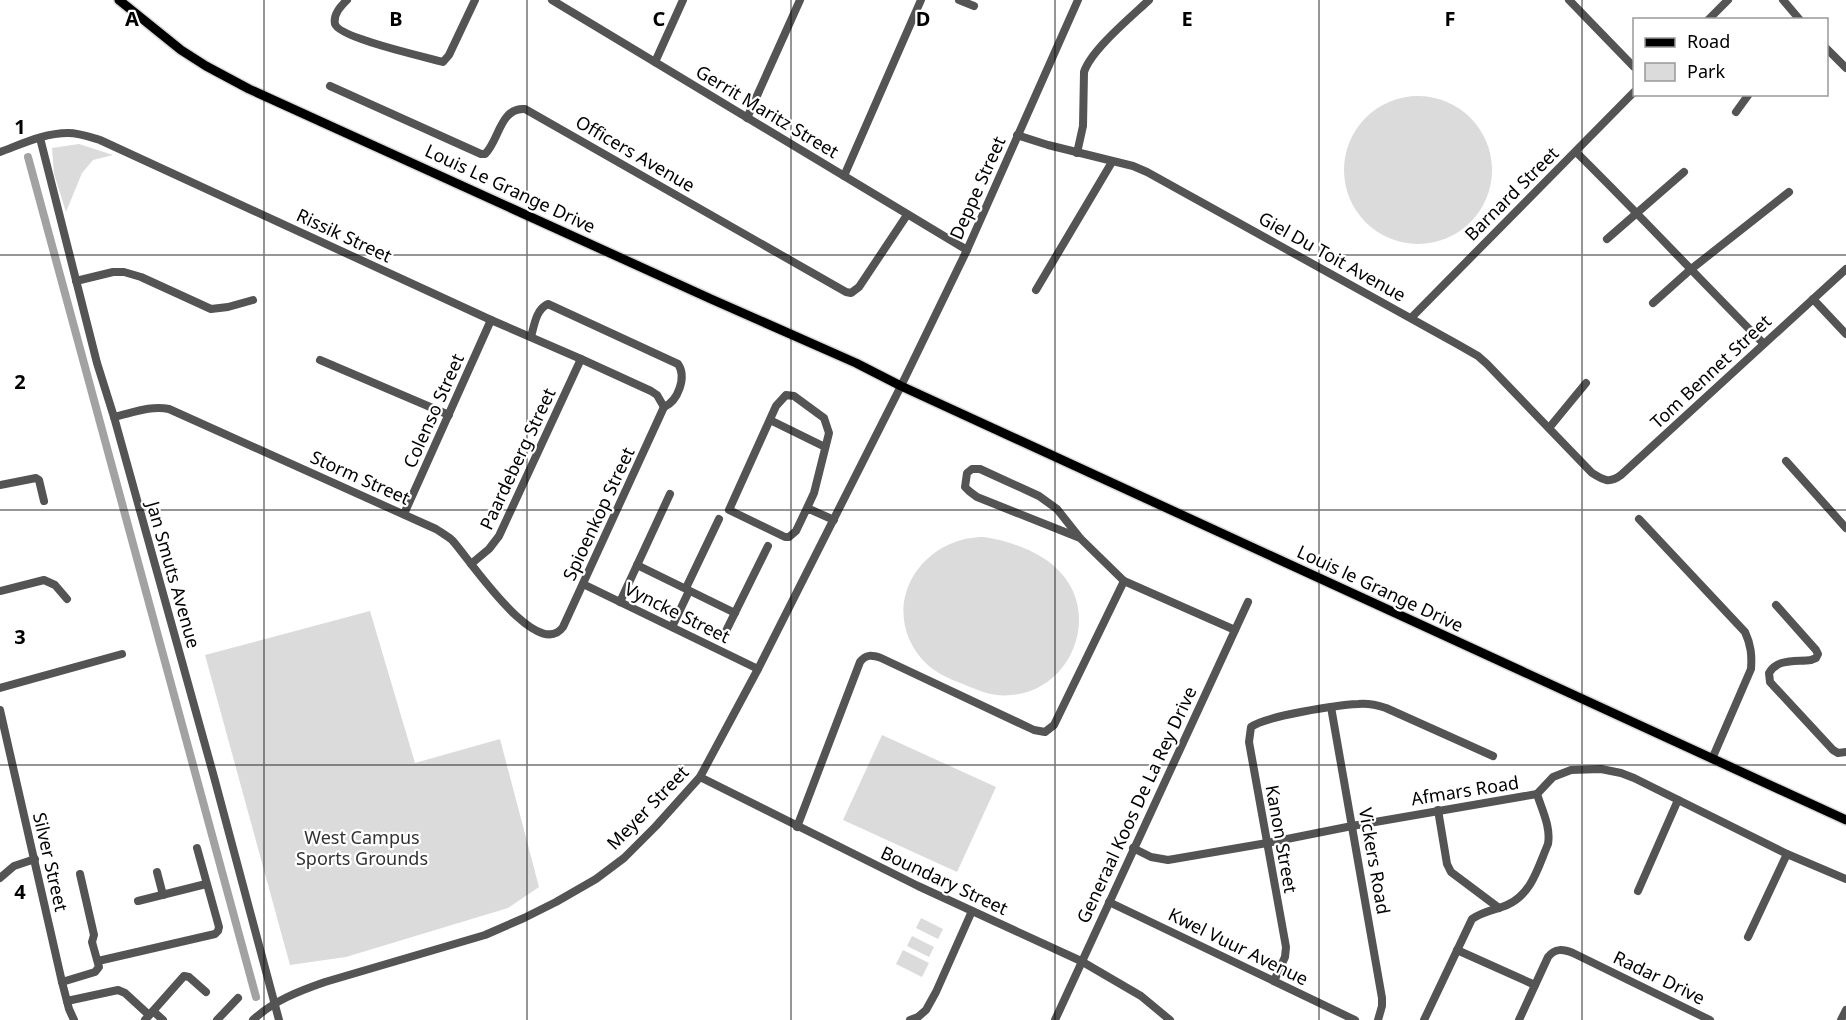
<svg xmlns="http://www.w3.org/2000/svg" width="1846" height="1020" viewBox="0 0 1846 1020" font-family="'Noto Sans',sans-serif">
  <rect width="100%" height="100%" fill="#fff"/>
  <g fill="#dbdbdb">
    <circle cx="1418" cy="170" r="74"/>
    <polygon points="79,144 113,155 93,160 82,173 66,212 54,174 52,148"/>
    <path d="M984,537C1010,541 1043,552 1061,573C1101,617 1070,691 1011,695C994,697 979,691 963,684C947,678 933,672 921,658C878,606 920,537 984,537Z"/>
    <polygon points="370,611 415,763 500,739 539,887 508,908 346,957 290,965 205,655"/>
    <polygon points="882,735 996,787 957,872 843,820"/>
    <polygon points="921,918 943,929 938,939 916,928"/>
    <polygon points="912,936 934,947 929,957 907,946"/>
    <polygon points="903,950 929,963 922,977 896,964"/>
  </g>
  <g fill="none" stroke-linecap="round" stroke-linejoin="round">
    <polyline stroke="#a2a2a2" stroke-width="8" points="28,157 256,997"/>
    <defs>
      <polyline id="major" points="119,0 181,50 206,66 249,89 711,299 856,363 901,386 1846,820"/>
    </defs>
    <use href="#major" stroke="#dbdbdb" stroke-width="12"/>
    <g stroke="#545454" stroke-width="8">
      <path d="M347,0C341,6 333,14 335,24C339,38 426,57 443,62L449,55L475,0"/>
      <polyline points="552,0 967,250"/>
      <polyline points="959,0 974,6"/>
      <polyline points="1569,0 1634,67"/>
      <polyline points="1783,0 1800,20"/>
      <polyline points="1708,20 1728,0"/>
      <polyline points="1826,48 1846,68"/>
      <polyline points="655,62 683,0"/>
      <path d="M330,86L481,154H485C499,141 500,107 525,109L846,292L851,293L859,287L907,215"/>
      <polyline points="1736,112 1749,94"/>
      <polyline points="747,118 800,0"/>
      <path d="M1017,135L1048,145L1133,166L1147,172L1457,344L1478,356L1487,364L1592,473C1603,480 1609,484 1621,475L1846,269"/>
      <polyline points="40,138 97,363 114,417 214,777 279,1020"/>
      <path d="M0,152C22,144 44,133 68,133C79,133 90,137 100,140L491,320L581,359L651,391L657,395L664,407"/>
      <path d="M1576,152C1639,214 1700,280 1763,343"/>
      <path d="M1077,153L1083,126L1084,72C1091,50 1131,17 1149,0"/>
      <polyline points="844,176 921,0"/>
      <polyline points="1607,239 1684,172"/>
      <polyline points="76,281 113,272 124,272 141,277 211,309 228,307 253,300"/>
      <polyline points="1036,290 1112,162"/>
      <polyline points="1813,299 1846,334"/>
      <polyline points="1653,303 1690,270 1789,192"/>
      <polyline points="1411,318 1634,92"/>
      <path d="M531,337C534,326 536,309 548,304L678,364C687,377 678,401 664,407"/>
      <polyline points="320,360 449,415"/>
      <path d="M114,417C132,413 151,405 169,409L436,529C442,533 447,536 452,540C468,557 537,663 563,627L664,407"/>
      <polyline points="770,420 825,447"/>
      <polyline points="1549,428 1586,383"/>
      <polyline points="1786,461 1846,528"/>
      <polyline points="0,485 36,478 39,480 44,501"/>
      <polyline points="807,508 796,531 789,537 785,537 729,510 776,406 786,395 794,396 824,418 829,433 814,493 807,508 834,520"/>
      <polyline points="404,514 491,320"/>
      <path d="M1639,519L1745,632C1751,645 1752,655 1751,669L1712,759"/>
      <polyline points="1080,538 977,497 969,491 965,487 967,473 972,469 980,469 1039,496 1057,509 1080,538 1124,581"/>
      <polyline points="471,564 489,549 499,536 581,359"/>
      <polyline points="637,565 735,613"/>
      <polyline points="583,584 758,669"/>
      <polyline points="686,588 719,519"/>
      <polyline points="0,591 44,580 55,585 67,599"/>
      <polyline points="620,602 670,494"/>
      <path d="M1776,605L1816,650L1818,654L1816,658L1811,660C1796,662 1778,658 1769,673L1770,682L1833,750L1838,753L1846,752"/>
      <polyline points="672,627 689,591"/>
      <polyline points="724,635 768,546"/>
      <polyline points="0,688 122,654"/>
      <polyline points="1331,707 1382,998 1382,1006 1378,1020"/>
      <polyline points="0,710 62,982 69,1009 74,1020"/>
      <polyline points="700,777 918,886 1081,961 1141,996 1170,1020"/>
      <polyline points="1438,810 1447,864 1451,872 1499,908"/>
      <path d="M797,827L860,662C866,654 872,655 881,658L1034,730L1045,732L1054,725L1124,581L1235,630"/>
      <polyline points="1133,848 1151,857 1168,860 1267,843 1352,826 1537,794 1553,777 1571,770 1601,769 1621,773 1634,778 1787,854 1846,879"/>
      <polyline points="157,872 163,895"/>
      <polyline points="0,878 14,866 35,859"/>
      <polyline points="1638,891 1678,800"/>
      <polyline points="138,901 206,884"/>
      <polyline points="1109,902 1355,1020"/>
      <polyline points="1748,937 1787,854"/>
      <polyline points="1457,950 1535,985"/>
      <polyline points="98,961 215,934 218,931 219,927 197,848"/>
      <path d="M1274,981L1285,957L1286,947L1249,742L1251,727C1265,716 1338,705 1358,704C1368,703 1377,705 1386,708L1493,756"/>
      <polyline points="62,982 95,972 99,967 92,942 94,935 80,874"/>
      <polyline points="67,1001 118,990 125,993 149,1015"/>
      <polyline points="153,1011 163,1020"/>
      <polyline points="145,1020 184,976 189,977 206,992"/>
      <polyline points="217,1020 238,998"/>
      <path d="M253,1020C273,1001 299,991 325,982L485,935L524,918L556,902L596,879L624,858L656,826L700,777L758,669L901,386L967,250L1078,0"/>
      <polyline points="910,1020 918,1017 926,1010 936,992 972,911"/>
      <polyline points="1055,1020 1248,602"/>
      <path d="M1424,1020L1472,919C1483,911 1495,910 1507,905C1532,894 1538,867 1548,844C1551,827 1542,810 1537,794"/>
      <path d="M1519,1020L1548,957C1555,948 1563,949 1573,953L1710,1020"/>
      <polyline points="1841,1020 1846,1010"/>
    </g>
    <use href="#major" stroke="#000" stroke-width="9"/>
  </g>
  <path fill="none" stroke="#000" stroke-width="1.5" stroke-opacity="0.55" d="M264,0V1020M527,0V1020M791,0V1020M1055,0V1020M1319,0V1020M1582,0V1020M0,255H1846M0,510H1846M0,765H1846"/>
  <g text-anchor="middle" stroke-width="4.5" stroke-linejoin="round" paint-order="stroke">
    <g font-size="18" fill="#000" stroke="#fff">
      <text transform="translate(767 112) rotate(31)" y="6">Gerrit Maritz Street</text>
      <text transform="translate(635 154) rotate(30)" y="6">Officers Avenue</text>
      <text transform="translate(978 188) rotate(-66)" y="6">Deppe Street</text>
      <text transform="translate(510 189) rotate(25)" y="6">Louis Le Grange Drive</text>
      <text transform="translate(1512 194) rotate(-45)" y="6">Barnard Street</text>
      <text transform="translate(344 236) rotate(25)" y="6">Rissik Street</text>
      <text transform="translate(1332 257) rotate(29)" y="6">Giel Du Toit Avenue</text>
      <text transform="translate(1711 372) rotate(-43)" y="6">Tom Bennet Street</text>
      <text transform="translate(434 411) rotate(-66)" y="6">Colenso Street</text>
      <text transform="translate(518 459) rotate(-65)" y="6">Paardeberg Street</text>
      <text transform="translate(360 478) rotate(24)" y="6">Storm Street</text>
      <text transform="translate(599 514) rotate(-65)" y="6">Spioenkop Street</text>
      <text transform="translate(173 575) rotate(74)" y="6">Jan Smuts Avenue</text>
      <text transform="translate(1380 589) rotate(25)" y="6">Louis le Grange Drive</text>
      <text transform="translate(677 613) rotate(26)" y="6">Vyncke Street</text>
      <text transform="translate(1465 791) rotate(-9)" y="6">Afmars Road</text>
      <text transform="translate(1137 805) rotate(-65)" y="6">Generaal Koos De La Rey Drive</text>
      <text transform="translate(648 808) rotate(-46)" y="6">Meyer Street</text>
      <text transform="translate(1281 839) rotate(80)" y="6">Kanon Street</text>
      <text transform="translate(1374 861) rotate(80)" y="6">Vickers Road</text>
      <text transform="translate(50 862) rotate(77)" y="6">Silver Street</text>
      <text transform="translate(944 881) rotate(25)" y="6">Boundary Street</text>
      <text transform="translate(1238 947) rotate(26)" y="6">Kwel Vuur Avenue</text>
      <text transform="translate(1659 978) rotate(26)" y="6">Radar Drive</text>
    </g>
    <g font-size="18" fill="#323232" stroke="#fff">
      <text x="362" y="844">West Campus<tspan x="362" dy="21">Sports Grounds</tspan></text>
    </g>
  </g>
  <g font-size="20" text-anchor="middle" font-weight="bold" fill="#000" stroke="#fff" stroke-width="4.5" stroke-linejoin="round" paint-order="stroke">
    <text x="132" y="26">A</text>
    <text x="396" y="26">B</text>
    <text x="659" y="26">C</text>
    <text x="923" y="26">D</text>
    <text x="1187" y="26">E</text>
    <text x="1450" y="26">F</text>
    <text x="20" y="134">1</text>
    <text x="20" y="389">2</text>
    <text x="20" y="644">3</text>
    <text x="20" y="899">4</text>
  </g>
  <rect x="1633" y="18" width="195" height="78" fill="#ffffff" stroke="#999999" stroke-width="1.5"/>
  <rect x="1645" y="38" width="30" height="9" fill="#000000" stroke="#999999" stroke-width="1.5"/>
  <text x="1687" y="48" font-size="18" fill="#000000">Road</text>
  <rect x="1645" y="63" width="30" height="18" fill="#dbdbdb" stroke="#999999" stroke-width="1.5"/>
  <text x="1687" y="78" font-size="18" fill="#000000">Park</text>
</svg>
